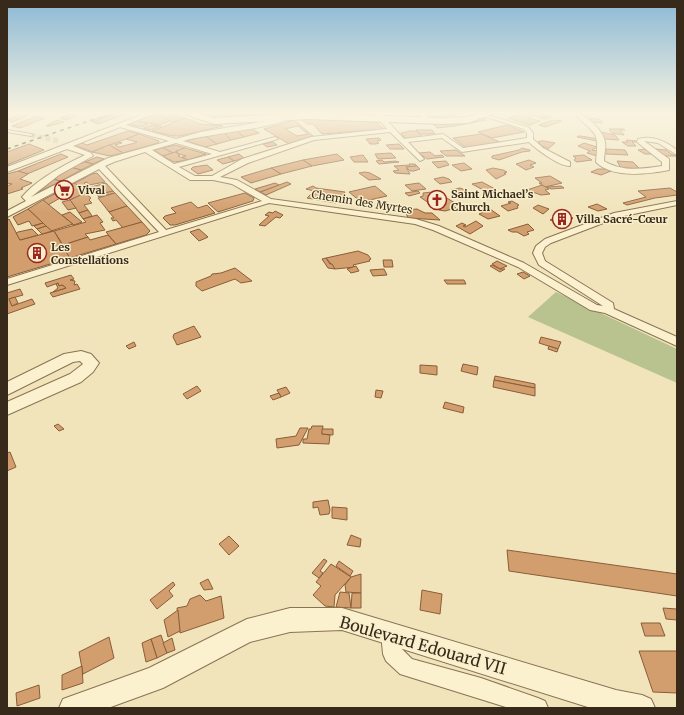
<svg xmlns="http://www.w3.org/2000/svg" width="684" height="715" viewBox="0 0 684 715" font-family="Merriweather,serif">
  <rect width="100%" height="100%" fill="#f1e4bb"/>
  <polygon fill="#b9c38f" points="556,292 677,349 677,383 528,317"/>
  <g fill="#d29e6d" stroke="#8a5d38" fill-rule="evenodd">
    <polygon points="114,113 119,113 90,121"/>
    <polygon points="119,113 129,113 98,124 92,122"/>
    <polygon points="159,113 175,113 185,118 173,122 156,114"/>
    <polygon points="200,113 265,113 217,118 214,116 209,117"/>
    <polygon points="426,113 452,113 458,118 432,118"/>
    <polygon points="521,113 535,115 528,118 540,121 530,125 508,118"/>
    <polygon points="527,113 546,113 542,114 551,117 545,119"/>
    <polygon points="70,114 77,116 66,120 60,118"/>
    <polygon points="156,114 170,121 159,125 137,121"/>
    <polygon points="19,115 27,116 12,122 7,120"/>
    <polygon points="37,116 45,118 20,128 12,126"/>
    <polygon points="185,118 200,124 223,126 180,136 173,136 152,131"/>
    <polygon points="483,118 486,120 455,126 437,128 433,124 471,121"/>
    <polygon points="587,118 599,119 603,123 592,122"/>
    <polygon points="306,119 376,122 384,129 322,134 313,124 307,124 302,120"/>
    <polygon points="57,120 64,122 50,126 46,126"/>
    <path d="M294,120L313,136L289,144L264,129ZM298,126L308,134L297,136L285,129Z"/>
    <polygon points="553,120 562,121 545,127 539,125"/>
    <polygon points="137,121 145,123 148,124 140,127 128,124"/>
    <polygon points="152,125 157,126 161,126 150,130 143,128"/>
    <polygon points="507,125 524,132 492,138 478,132"/>
    <polygon points="250,128 259,133 244,137 235,130"/>
    <polygon points="609,129 624,129 625,130 620,130 624,135 617,134 612,133"/>
    <polygon points="235,130 244,137 231,140 223,132"/>
    <polygon points="416,130 432,130 435,134 420,134"/>
    <polygon points="128,131 139,134 92,152 75,145 82,143 87,145"/>
    <polygon points="410,131 416,131 423,137 407,139 403,137 404,137 401,133"/>
    <polygon points="223,132 231,140 217,144 205,136"/>
    <polygon points="601,132 615,135 619,140 605,139"/>
    <polygon points="139,134 159,141 158,143 123,153 109,145 119,142 122,143 115,145 119,147 135,143 137,142 126,139"/>
    <polygon points="481,134 500,142 466,148 453,138"/>
    <polygon points="205,136 217,144 205,147 186,141"/>
    <polygon points="578,136 581,136 598,139 597,141 577,137"/>
    <polygon points="379,138 381,140 377,141 379,143 376,144 370,144 366,139"/>
    <polygon points="626,140 637,141 637,142 632,142 636,146 628,146 622,142 628,142"/>
    <polygon points="540,141 544,141 555,143 548,149 539,144 540,143 538,142"/>
    <polygon points="273,142 277,145 267,147 263,144"/>
    <polygon points="584,143 597,147 592,150 598,151 597,156 587,153 590,151 578,146"/>
    <polygon points="29,144 44,150 7,165 7,152"/>
    <polygon points="399,144 404,149 390,149 386,145"/>
    <polygon points="109,145 123,153 110,156 92,152"/>
    <polygon points="175,145 185,148 173,153 163,148"/>
    <polygon points="163,148 173,153 163,156 154,150"/>
    <polygon points="185,148 206,154 188,160 182,157 186,156 176,153 178,152 176,151"/>
    <polygon points="522,148 530,150 530,151 522,152 499,160 492,158 492,156 519,150"/>
    <polygon points="606,149 625,150 628,155 606,154"/>
    <polygon points="646,149 652,154 645,154 638,150"/>
    <polygon points="656,149 666,150 671,154 676,156 665,156"/>
    <polygon points="456,150 465,156 446,156 440,151"/>
    <polygon points="175,152 180,155 178,156 188,160 174,162 163,156"/>
    <polygon points="430,152 435,156 442,155 444,157 427,159 419,153"/>
    <polygon points="391,153 396,158 378,159 375,154"/>
    <polygon points="61,154 68,157 27,174 18,171"/>
    <polygon points="239,154 244,158 234,161 228,157"/>
    <polygon points="337,154 344,160 312,166 303,160"/>
    <polygon points="363,155 368,162 354,162 350,157"/>
    <polygon points="584,155 592,160 577,162 574,160 576,158 573,156"/>
    <polygon points="97,157 104,159 93,164 85,162"/>
    <polygon points="228,157 234,161 223,164 217,160"/>
    <polygon points="303,160 312,166 281,174 271,168"/>
    <polygon points="382,160 384,162 395,161 399,162 379,164 376,161"/>
    <polygon points="529,160 536,163 530,165 534,167 526,170 516,164"/>
    <polygon points="446,161 449,165 438,168 432,162"/>
    <polygon points="617,161 633,162 640,169 621,168"/>
    <polygon points="85,162 93,164 81,170 70,167"/>
    <polygon points="464,163 472,169 461,171 452,165"/>
    <polygon points="409,164 415,164 417,166 406,167 410,174 395,173 393,171 399,170 394,166 410,165"/>
    <polygon points="207,165 213,170 198,174 191,169 193,167"/>
    <polygon points="417,166 420,169 414,171 410,171 406,167"/>
    <polygon points="70,167 81,170 61,181 51,179"/>
    <polygon points="271,168 281,174 251,183 241,177"/>
    <polygon points="493,168 503,170 507,172 504,173 506,174 496,179 486,170"/>
    <polygon points="598,169 607,169 611,171 601,175 591,172"/>
    <polygon points="18,171 28,174 20,179 32,183 21,188 23,189 7,194 7,186 12,184 7,183 7,174"/>
    <polygon points="365,172 370,173 381,179 369,180 359,173"/>
    <polygon points="97,173 105,182 89,185 87,182 84,183 88,187 83,188 85,190 83,191 75,183 92,174"/>
    <polygon points="550,176 562,183 545,187 539,183 542,183 535,178"/>
    <polygon points="443,177 449,179 452,182 440,184 434,179"/>
    <polygon points="51,179 61,181 33,195"/>
    <polygon points="287,182 291,184 266,195 260,192"/>
    <polygon points="482,182 495,189 493,189 495,190 487,192 472,184"/>
    <polygon points="75,183 85,193 70,200 62,190"/>
    <polygon points="106,183 113,191 97,195 91,187"/>
    <polygon points="275,183 279,185 260,192 255,189"/>
    <polygon points="419,183 426,189 412,191 405,185"/>
    <polygon points="542,185 549,189 545,190 550,194 541,195 527,190"/>
    <polygon points="313,186 316,188 345,192 336,203 307,198 314,191 306,189"/>
    <polygon points="375,186 387,196 361,202 349,192"/>
    <polygon points="561,186 564,188 551,189 547,187"/>
    <polygon points="460,188 465,190 470,194 460,196 451,190"/>
    <polygon points="670,188 677,192 677,195 655,198 627,205 623,203 646,197 638,191"/>
    <polygon points="62,190 67,197 64,199 60,198 48,205 43,200"/>
    <polygon points="113,191 115,193 99,197 97,195"/>
    <polygon points="418,191 420,193 409,196 405,193"/>
    <polygon points="432,192 438,195 442,195 455,203 457,205 454,206 456,208 445,211 439,210 420,197 423,196 423,193"/>
    <polygon points="85,193 91,198 89,200 92,203 84,205 88,210 79,213 70,200"/>
    <polygon points="115,193 127,206 109,212 98,198"/>
    <polygon points="245,193 254,198 253,201 218,212 208,203"/>
    <polygon points="43,200 59,213 73,224 51,231 28,209"/>
    <polygon points="70,200 76,208 68,210 62,202"/>
    <polygon points="512,201 519,205 517,206 518,208 508,211 501,206 511,203 508,202"/>
    <polygon points="191,202 198,208 207,205 215,213 175,225 170,225 163,218 165,216 176,213 171,208"/>
    <polygon points="597,204 607,209 598,211 588,207"/>
    <polygon points="538,205 549,209 543,214 533,208"/>
    <polygon points="127,206 142,222 123,228 116,220 113,221 111,218 114,218 109,212"/>
    <polygon points="28,209 43,223 32,226 29,221 18,225 13,217"/>
    <polygon points="417,209 425,213 432,213 440,220 408,218 405,210"/>
    <polygon points="490,209 500,216 488,219 479,214"/>
    <polygon points="88,210 92,216 83,219 79,213"/>
    <polygon points="275,211 283,215 280,218 276,217 265,226 259,225 269,216 265,215 269,212 273,213"/>
    <polygon points="70,212 82,222 74,225 62,215"/>
    <polygon points="562,214 573,218 560,224 550,220"/>
    <polygon points="97,215 103,222 100,223 105,230 85,234 88,237 63,245 54,231 86,222 83,219"/>
    <polygon points="9,219 20,240 54,231 70,258 7,277 7,220"/>
    <polygon points="476,221 483,226 470,234 456,226 462,223 466,225 463,226 465,227"/>
    <polygon points="142,222 150,231 146,235 116,244 106,232"/>
    <polygon points="43,223 46,226 37,229 34,226"/>
    <polygon points="528,224 534,230 527,232 529,234 524,236 517,232 512,232 508,230"/>
    <polygon points="46,226 52,231 42,234 37,229"/>
    <polygon points="32,229 38,235 20,240 16,233 18,232"/>
    <polygon points="199,229 208,237 206,238 199,241 190,232"/>
    <polygon points="108,235 116,244 70,258 63,247 63,245 88,237 90,240"/>
    <polygon points="358,251 368,255 371,259 369,260 370,261 353,265 355,267 335,269 326,258"/>
    <polygon points="326,258 330,264 332,264 335,269 328,268 322,259"/>
    <polygon points="383,260 392,260 393,267 384,267"/>
    <polygon points="497,261 507,266 500,269 492,264"/>
    <polygon points="492,265 500,269 505,269 500,272 490,266"/>
    <polygon points="356,266 359,271 351,273 347,269"/>
    <polygon points="235,268 252,281 241,283 235,279 202,291 196,286 196,282 211,276 212,274 221,273"/>
    <polygon points="384,269 387,275 373,276 370,270"/>
    <polygon points="523,272 530,276 524,279 517,274"/>
    <polygon points="71,275 74,279 70,280 75,281 74,285 77,284 80,289 53,297 50,293 66,288 65,287 62,285 59,286 58,283 47,287 45,283"/>
    <polygon points="444,280 464,280 466,284 447,284"/>
    <polygon points="58,283 59,286 62,285 66,288 53,292 58,288 56,284"/>
    <polygon points="20,289 23,295 9,299 12,306 32,299 35,304 7,314 7,293"/>
    <polygon points="15,297 18,303 12,306 9,299"/>
    <polygon points="194,326 201,337 177,345 173,337 174,334"/>
    <polygon points="541,337 561,342 558,349 539,343"/>
    <polygon points="134,342 136,346 129,349 126,346"/>
    <polygon points="549,346 558,349 557,352 548,349"/>
    <polygon points="463,364 478,367 477,375 461,371"/>
    <polygon points="420,365 437,366 437,375 420,373"/>
    <polygon points="495,376 535,384 535,388 494,380"/>
    <polygon points="494,380 535,388 535,396 493,387"/>
    <polygon points="197,386 201,391 187,399 183,394"/>
    <polygon points="286,387 290,393 281,397 277,390"/>
    <polygon points="376,390 383,391 381,398 375,397"/>
    <polygon points="279,393 281,397 273,400 270,396"/>
    <polygon points="445,402 464,407 463,413 443,408"/>
    <polygon points="58,424 64,429 59,431 54,426"/>
    <polygon points="312,426 323,426 322,434 330,435 329,444 303,443 303,439 307,439 309,429 311,429"/>
    <polygon points="300,428 308,428 299,445 277,448 276,439 296,436"/>
    <polygon points="322,429 333,429 333,435 322,434"/>
    <polygon points="10,452 16,467 7,471 7,453"/>
    <polygon points="328,500 330,510 329,514 320,515 318,507 313,508 313,502"/>
    <polygon points="332,507 347,508 347,520 332,518"/>
    <polygon points="351,535 361,539 360,547 347,545"/>
    <polygon points="229,536 239,546 229,555 219,544"/>
    <polygon points="507,550 677,574 677,596 509,571"/>
    <polygon points="324,559 327,561 320,571 323,573 319,578 312,573"/>
    <polygon points="339,561 353,571 350,576 336,566"/>
    <polygon points="331,564 351,577 335,595 334,607 325,606 313,595 321,586 316,582"/>
    <polygon points="361,574 361,593 346,592 345,585 351,577"/>
    <polygon points="208,579 213,589 204,590 200,583"/>
    <polygon points="173,582 175,585 169,591 173,596 157,609 150,600"/>
    <polygon points="422,590 442,594 440,614 420,610"/>
    <polygon points="340,592 349,593 351,608 336,607"/>
    <polygon points="352,593 361,593 361,608 351,608"/>
    <polygon points="200,595 206,601 221,596 224,618 180,633 177,608 187,606 190,599"/>
    <polygon points="663,608 677,609 677,620 666,619"/>
    <polygon points="178,610 180,631 168,637 164,620"/>
    <polygon points="641,623 660,623 665,636 645,636"/>
    <polygon points="161,635 167,653 157,658 151,639"/>
    <polygon points="109,637 114,658 83,674 79,652"/>
    <polygon points="172,638 175,650 167,653 163,643"/>
    <polygon points="151,639 157,658 146,662 142,643"/>
    <polygon points="639,651 677,651 677,693 653,692"/>
    <polygon points="82,666 83,683 62,690 62,675"/>
    <polygon points="39,685 40,698 17,706 16,693"/>
  </g>
  <g fill="none" stroke-linecap="round" stroke-linejoin="round">
    <polyline stroke="#ccbf9b" stroke-width="5" stroke-dasharray="5 2.5" stroke-linecap="butt" points="31,135 59,141"/>
    <defs>
      <polygon id="pedestrian" points="7,130 31,134 33,135 31,136 7,132"/>
      <g id="minor">
        <path d="M146,113H154L126,125L176,139L201,132L278,119L290,114L293,116C280,128 206,134 183,141L220,152L275,137L278,139L179,167L195,176H212L242,159L311,137L387,129L374,113H380L404,139L443,134L463,148L527,138V133L524,129L483,116V114L528,127L533,133V139L543,148L570,162V166C560,167 536,149 529,142L462,152L442,138L408,142L424,159L420,161L390,132L314,140L248,163L220,177L237,180L271,199L416,219L439,226L524,263L597,305L603,306L539,265L533,253L536,246L545,239L614,213L677,201V205L619,217L551,243L545,247L542,253L545,261L613,303L614,309L677,337V346L605,313L590,310L518,267L433,230L415,224L269,203L7,285V279L159,232L99,169L7,217V211L26,201L22,197C37,179 64,165 85,155L67,149L7,172V167ZM120,127L169,141L108,158L31,197L59,175L93,156L91,153L73,146ZM176,143L212,154L174,164L152,150ZM145,152L190,180H213L232,184L262,201L166,230L105,166L114,162Z"/>
        <polygon points="418,113 424,113 431,121 426,122"/>
        <path d="M574,113C585,113 603,130 605,142C606,148 604,155 604,161C622,172 642,169 662,166V162L637,142L638,139C653,135 665,141 677,150V155L658,143L644,141L669,159V170C648,174 613,179 596,162C600,128 594,135 574,113Z"/>
        <polygon points="390,624 397,626 402,649 412,659 481,678 538,698 545,701 548,708 509,708 400,674 386,661 383,654 381,633 383,626"/>
      </g>
      <g id="tertiary">
        <polygon points="81,351 91,354 99,363 93,372 81,382 7,415 7,402 70,374 83,364 80,361 73,362 7,395 7,382 64,354"/>
        <polygon points="290,608 342,608 616,690 642,695 651,699 655,708 591,708 342,630 290,632 250,642 163,688 108,708 59,708 63,699 149,668 247,619"/>
      </g>
      <polygon id="secondary" points="181,113 195,113 214,118 309,113 442,118 467,117 482,113 495,113 468,123 442,124 309,119 214,124"/>
    </defs>
    <use href="#pedestrian" stroke="#897354" stroke-width="2"/>
    <use href="#minor" stroke="#897354" stroke-width="2"/>
    <use href="#tertiary" stroke="#897354" stroke-width="2"/>
    <use href="#secondary" stroke="#6a5437" stroke-width="2"/>
    <use href="#pedestrian" fill="#fbf1ce" fill-rule="evenodd"/>
    <use href="#minor" fill="#fbf1ce" fill-rule="evenodd"/>
    <use href="#tertiary" fill="#fbf1ce" fill-rule="evenodd"/>
    <use href="#secondary" fill="#fbf1ce" fill-rule="evenodd"/>
    <polyline stroke="#372a1a" stroke-width="1.5" stroke-dasharray="4 4" stroke-linecap="butt" points="7,149 112,113"/>
  </g>
  <linearGradient id="sky" x2="0" y2="1"><stop stop-color="#8bb9d5"/><stop offset="0.53" stop-color="#f9f3e0"/><stop offset="1" stop-color="#f9f3e0" stop-opacity="0"/></linearGradient>
  <rect width="684" height="213" fill="url(#sky)"/>
  <defs>
    <symbol id="supermarket-ring" viewBox="-11 -11 22 22"><circle r="9.5" fill="#f8eecb" stroke="#9c261f" stroke-width="1.5"/><path d="M-6-5.5h2.5l.6 2H6L4.5 2H-2.5L-4.4-4H-6ZM-1.5 3.2a1.3 1.3 0 1 0 .1 0ZM3 3.2a1.3 1.3 0 1 0 .1 0Z" fill="#9c261f"/></symbol>
    <symbol id="church-ring" viewBox="-11 -11 22 22"><circle r="9.5" fill="#f8eecb" stroke="#9c261f" stroke-width="1.5"/><path d="M-1.2-6h2.4v3.5h3.3v2.4h-3.3V6h-2.4V-.1h-3.3v-2.4h3.3Z" fill="#9c261f"/></symbol>
    <symbol id="building-ring" viewBox="-11 -11 22 22"><circle r="9.5" fill="#f8eecb" stroke="#9c261f" stroke-width="1.5"/><path d="M-4-6H4V6H1V3H-1V6H-4ZM-2.5-4.3h1.7v1.8h-1.7ZM.8-4.3h1.7v1.8H.8ZM-2.5-1h1.7V.8h-1.7ZM.8-1h1.7V.8H.8Z" fill="#9c261f"/></symbol>
  </defs>
  <g fill-rule="evenodd">
    <use href="#supermarket-ring" x="53" y="179" width="22" height="22"/>
    <use href="#church-ring" x="426" y="189" width="22" height="22"/>
    <use href="#building-ring" x="551" y="208" width="22" height="22"/>
    <use href="#building-ring" x="26" y="242" width="22" height="22"/>
  </g>
  <g text-anchor="middle" stroke-width="3" stroke-linejoin="round" paint-order="stroke">
    <g font-size="11" font-weight="bold" fill="#372a1a" stroke="#f8eecb" text-anchor="start">
      <text x="78" y="194">Vival</text>
      <text x="451" y="198">Saint Michael’s<tspan x="451" dy="13">Church</tspan></text>
      <text x="576" y="223">Villa Sacré-Cœur</text>
      <text x="51" y="251">Les<tspan x="51" dy="13">Constellations</tspan></text>
    </g>
    <g font-size="11" fill="#372a1a" stroke="#f8eecb">
      <text transform="translate(362 202) rotate(9)" y="4">Chemin des Myrtes</text>
    </g>
    <g font-size="16" fill="#372a1a" stroke="#f8eecb">
      <text transform="translate(423 645) rotate(16)" y="6">Boulevard Edouard VII</text>
    </g>
  </g>
  <rect width="684" height="715" fill="none" stroke="#372a1a" stroke-width="16"/>
</svg>
